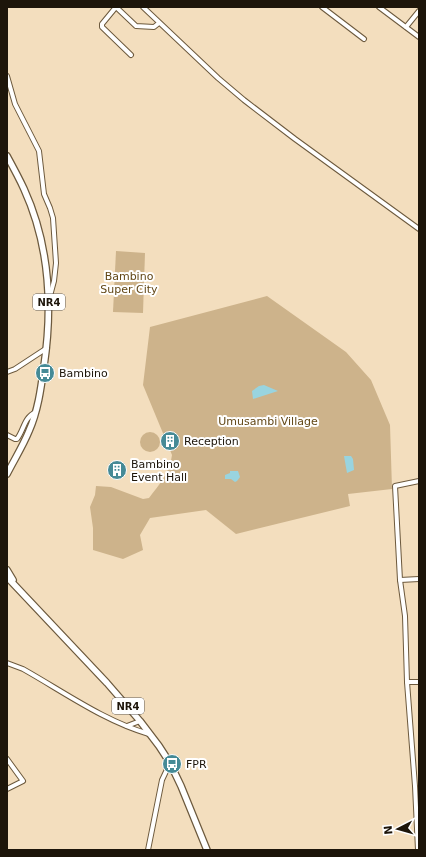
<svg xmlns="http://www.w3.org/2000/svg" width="426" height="857" viewBox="0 0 426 857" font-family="'DejaVu Sans',sans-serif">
  <rect width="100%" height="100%" fill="#f3debe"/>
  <g fill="#cdb38b">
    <polygon points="116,251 145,253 143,313 113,312"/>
    <path d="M267,296L346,352L371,380L390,425L392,489L348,494L350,506L236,534L206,510L150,518L140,535L143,550L123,559L93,550V528L90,507L95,495L96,486L111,487L143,499L149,498C159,485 170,472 172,455L143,385L150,327Z"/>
    <circle cx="150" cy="442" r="10"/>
  </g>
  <g fill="#99d4df">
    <polygon points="264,385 278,391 253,399 252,391 259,386"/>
    <polygon points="344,456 351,456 353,459 354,470 347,473"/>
    <polygon points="230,471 238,471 240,477 237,481 235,482 231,479 225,479 225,475 230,473"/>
  </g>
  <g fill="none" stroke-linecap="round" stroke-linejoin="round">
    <defs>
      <g id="minor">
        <polyline points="116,7 102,24 102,27 131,55"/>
        <polyline points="116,7 136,26 154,27 159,23"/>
        <polyline points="143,7 218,78 244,100 295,139 419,229"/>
        <polyline points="322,7 364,39"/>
        <polyline points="379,7 419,37"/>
        <polyline points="406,27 419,11"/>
        <polyline points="7,76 15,104 39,151 44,194 50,208 53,218 56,263 54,281 50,296"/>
        <polyline points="7,372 15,369 47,348"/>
        <path d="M7,435L15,439H17C24,430 24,417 36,412"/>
        <polyline points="400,580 419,579"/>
        <path d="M7,663L23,669C64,692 104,721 149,734"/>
        <polyline points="407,682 419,682"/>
        <polyline points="127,726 140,721"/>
        <polyline points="7,759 23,781 7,789"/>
        <polyline points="148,850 162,780 170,763"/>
        <polyline points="418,850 415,786 407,682 405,616 400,580 395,486 419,481"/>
      </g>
      <g id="highway">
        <path d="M7,156C13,167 19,178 24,189C50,246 53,305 44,366C41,388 38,411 29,431C23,446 14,460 7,474"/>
        <polyline points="7,570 13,580"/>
        <polyline points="7,577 107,683 140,721 159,746 170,763 181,786 207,850"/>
      </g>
    </defs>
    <use href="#minor" stroke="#6c593d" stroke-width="6"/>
    <use href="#highway" stroke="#6c593d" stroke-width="8"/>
    <use href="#minor" stroke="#fff" stroke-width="4"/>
    <use href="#highway" stroke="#fff" stroke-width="5.5"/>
  </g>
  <defs>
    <symbol id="bus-disc" viewBox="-11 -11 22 22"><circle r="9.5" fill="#458a96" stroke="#fff"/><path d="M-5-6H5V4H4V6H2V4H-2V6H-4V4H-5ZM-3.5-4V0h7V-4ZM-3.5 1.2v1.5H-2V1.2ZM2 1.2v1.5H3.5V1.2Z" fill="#fff"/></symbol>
    <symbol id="building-disc" viewBox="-11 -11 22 22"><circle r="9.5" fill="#458a96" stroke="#fff"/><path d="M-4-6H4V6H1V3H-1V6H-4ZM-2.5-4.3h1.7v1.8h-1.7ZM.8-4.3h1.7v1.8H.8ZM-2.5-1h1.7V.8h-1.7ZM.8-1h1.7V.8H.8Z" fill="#fff"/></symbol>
  </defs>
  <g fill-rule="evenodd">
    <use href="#bus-disc" x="34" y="362" width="22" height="22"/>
    <use href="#building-disc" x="159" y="430" width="22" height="22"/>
    <use href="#building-disc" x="106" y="459" width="22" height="22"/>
    <use href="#bus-disc" x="161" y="753" width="22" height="22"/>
  </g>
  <g text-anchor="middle" stroke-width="4" stroke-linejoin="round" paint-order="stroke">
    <g fill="#fff" stroke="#615b54" stroke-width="1">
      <rect x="33" y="294" width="32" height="16" rx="3"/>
      <rect x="112" y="698" width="32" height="16" rx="3"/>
    </g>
    <g font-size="10" font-weight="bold" fill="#1d150a">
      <text x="49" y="306">NR4</text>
      <text x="128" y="710">NR4</text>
    </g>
    <g font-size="11" fill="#624716" stroke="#fff">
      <text x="129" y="280">Bambino<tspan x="129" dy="13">Super City</tspan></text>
      <text x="268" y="425">Umusambi Village</text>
    </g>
    <g font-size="11" fill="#1d150a" stroke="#fff" text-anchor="start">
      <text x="59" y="377">Bambino</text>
      <text x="184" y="445">Reception</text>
      <text x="131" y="468">Bambino<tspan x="131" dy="13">Event Hall</tspan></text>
      <text x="186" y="768">FPR</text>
    </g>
  </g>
  <rect width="426" height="857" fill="none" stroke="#1d150a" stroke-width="16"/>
  <g transform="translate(398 829) rotate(264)" stroke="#ffffff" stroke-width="3" paint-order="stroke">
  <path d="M0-3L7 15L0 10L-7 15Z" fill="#1d150a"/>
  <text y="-6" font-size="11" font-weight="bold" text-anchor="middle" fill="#1d150a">N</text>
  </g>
</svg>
